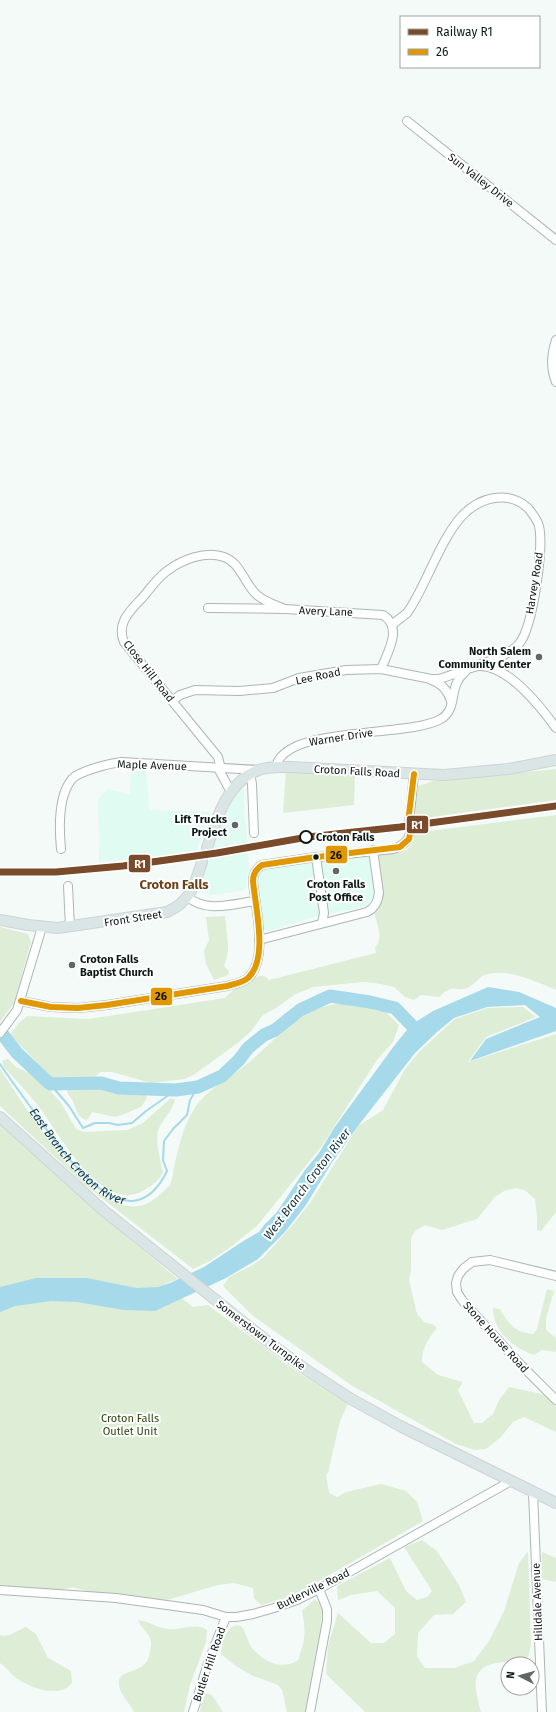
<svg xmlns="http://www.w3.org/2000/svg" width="556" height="1712" viewBox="0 0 556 1712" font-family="'Fira Sans',sans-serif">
  <rect width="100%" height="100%" fill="#f4faf8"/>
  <g fill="#e0fbf2">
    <polygon points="131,766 145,766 150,810 210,812 197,850 154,857 99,862 98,800 107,789 130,794"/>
    <polygon points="243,788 244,792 244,815 247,833 249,865 246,888 241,891 210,895 203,890 202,881 206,867 224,816 239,789"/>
    <polygon points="365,853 370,857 374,895 370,902 363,907 314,917 269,931 265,930 261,926 254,877 264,866 319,861"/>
  </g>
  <g fill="#deedd6">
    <polygon points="556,769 556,800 417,819 415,808 418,786 433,781"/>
    <polygon points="286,770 355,774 354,805 283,813"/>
    <path d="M556,815V990C537,982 506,967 484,975C478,978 473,986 467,988C452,992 454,983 439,997L421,995L414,1000L405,997L394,987L376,983L363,982L313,987L294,995L276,1008L263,1015L251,1031L239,1042L195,1074L185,1079L151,1083L112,1072H100L93,1079L52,1080L31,1056L10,1035L19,1023L27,1016L89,1019L225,998C232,990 261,967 269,980L376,953L375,948C384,938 377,924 374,912L379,908L382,889L378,853L407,850L411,845L414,833Z"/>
    <polygon points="225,916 228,944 228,953 224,966 229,971 228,975 214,980 206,964 204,951 209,940 206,917"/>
    <polygon points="0,927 28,934 31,942 14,1003 0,1022"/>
    <path d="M342,1003L366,1005L383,1009L399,1025L393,1042L377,1060L321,1147L257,1226L232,1246L210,1261L193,1269L85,1185L0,1106V1069C26,1106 86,1214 139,1206C151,1204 161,1194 169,1186C173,1181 173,1169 175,1163C179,1145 184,1125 194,1109C206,1090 230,1078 247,1064C268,1047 286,1024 310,1012C319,1007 331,1005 342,1003Z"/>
    <path d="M523,1007L536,1017L486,1037L468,1062L556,1034V1212L541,1231L537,1230V1216L535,1199L526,1191L516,1188L504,1191L495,1197L477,1219L442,1230L425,1225L416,1230L411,1238V1270L409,1280L417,1314L424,1322L434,1325L437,1328C428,1339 422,1348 422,1362L438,1375L463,1382L458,1390L474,1423H482L493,1414L499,1400L509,1387L542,1394L556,1406V1432L524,1417L513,1422L501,1437L486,1449L475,1450L456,1444L351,1385L253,1316L223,1286L229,1277L251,1266L263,1258L295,1222L310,1203L358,1126L383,1110L405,1069L420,1051L455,1019L487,1008Z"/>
    <path d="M8,1059L16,1067L38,1077L61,1103L76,1129L83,1132L127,1130L143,1123L171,1098L175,1100C172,1112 162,1119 158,1131C155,1138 161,1164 163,1172C158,1182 153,1185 143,1191C102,1214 59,1134 40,1108C29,1094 16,1080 4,1067L2,1061Z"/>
    <path d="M78,1087H92L120,1094L129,1092L146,1095L147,1098L141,1107L122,1115L115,1117L92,1112L89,1118L86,1120C77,1117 76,1109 73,1101C71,1097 67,1095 67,1090Z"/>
    <polygon points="0,1121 120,1231 178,1279 164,1284 193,1307 208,1305 296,1371 348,1404 340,1421 328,1473 326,1474 329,1493 337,1497 346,1492 381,1484 406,1491 417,1502 423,1521 293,1596 261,1605 254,1598 253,1588 234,1583 218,1585 167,1600 111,1598 73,1587 58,1591 0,1587"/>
    <path d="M547,1289L554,1291L546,1318V1330L556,1338V1352L542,1350L534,1355C513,1348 493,1331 493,1308L500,1309C509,1324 515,1333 533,1334L537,1329Z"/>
    <path d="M422,1540L437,1551L459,1585L466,1602L453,1614L434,1615L418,1633L417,1656L425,1668H455L474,1661L489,1641L504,1611L519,1563L528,1551L531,1645L528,1657C520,1661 513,1661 504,1662C468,1665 474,1685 481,1712H365L326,1674L328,1646L338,1613L371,1643H384L395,1634V1608L377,1591L351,1595L338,1600L337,1586L390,1558L406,1591L417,1600L427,1597L432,1591L404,1547Z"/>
    <polygon points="542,1552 556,1558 556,1582 541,1579"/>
    <path d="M315,1599L322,1605L321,1631L314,1662L307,1712H287L282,1690L278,1685L253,1676L236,1666L221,1654C221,1646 225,1629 234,1626C236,1625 239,1626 241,1626C247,1633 247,1643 254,1650C265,1661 274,1667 290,1664C292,1663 296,1662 298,1660C299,1658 300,1653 301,1651C306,1637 305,1626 302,1611Z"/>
    <path d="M138,1620C149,1621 157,1628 168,1629C182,1631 195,1622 207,1630L206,1642L190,1685L184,1712H134C130,1703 120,1695 119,1685C116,1666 145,1678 150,1653C150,1649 152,1644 151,1641C149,1632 141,1629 138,1620Z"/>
    <path d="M26,1627L36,1634L48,1658L71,1671L72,1683C59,1699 31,1688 16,1678C10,1674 7,1667 0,1663V1635C8,1638 18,1630 26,1627Z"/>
    <polygon points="206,1693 212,1695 223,1712 200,1712 201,1704"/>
  </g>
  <polygon fill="#a6d9e9" points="488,987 519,992 556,1008 556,1031 470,1061 486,1039 540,1017 525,1005 487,1007 454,1018 437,1032 415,1053 358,1126 331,1164 306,1205 285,1232 258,1259 226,1278 155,1311 124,1310 77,1302 51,1301 15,1306 0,1312 0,1287 36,1278 87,1278 136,1288 158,1287 170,1283 204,1267 245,1240 259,1232 265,1224 277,1212 305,1170 319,1153 334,1128 394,1046 411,1025 433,1011"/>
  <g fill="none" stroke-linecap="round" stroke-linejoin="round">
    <g stroke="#a6d9e9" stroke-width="2">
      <path id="s1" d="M0,1064C12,1082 25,1099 37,1116C63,1154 129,1249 167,1171L163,1160L164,1141L173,1129L187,1115L190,1100L198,1087"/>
      <polyline points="50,1084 69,1106 83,1128 95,1123 109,1123 118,1125 132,1123 146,1111 176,1090"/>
    </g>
    <polyline stroke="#a6d9e9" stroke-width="13" points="0,1031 17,1053 50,1084 101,1083 119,1088 176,1090 198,1087 222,1076 239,1060 248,1048 264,1035 275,1030 300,1010 330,996 370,1002 395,1008 419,1033 415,1037"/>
    <defs>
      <g id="minor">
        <polyline points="407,121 556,240"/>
        <path d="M556,340C551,355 550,368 556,382"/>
        <path d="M208,608L285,609L383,615C403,627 388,652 381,669"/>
        <path d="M393,624L407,613L411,607C428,580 440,541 461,517C478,498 507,489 528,508C532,513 537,519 539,526C544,548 533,627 519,644C509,655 492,660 479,665"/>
        <path d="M431,680C441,683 448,691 451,701"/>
        <path d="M172,701L180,695L195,690L239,691L273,688L299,678L346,670L381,669L431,679H439C451,676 469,667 479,666C508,665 541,707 556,728"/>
        <path d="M276,767C284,725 408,738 441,719C459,708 447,687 465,672"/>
        <polyline points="250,774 252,784 254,833"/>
        <path d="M231,792L218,768L220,765L218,757L124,642C116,623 130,611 142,598C150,589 157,578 167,571C181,560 206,550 224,557C241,563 245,585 257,595C265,602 275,605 285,609"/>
        <polyline points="409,823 414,774"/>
        <path d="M61,849C59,828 58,796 72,779C79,771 111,763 122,762L258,770"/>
        <polyline points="316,857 324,913 322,923"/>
        <polyline points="68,886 70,927"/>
        <path d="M188,897C206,913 233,904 255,901"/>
        <path d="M259,940L367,912C375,908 378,902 379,893L373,850"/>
        <path d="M21,1001L51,1007L78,1008L107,1005L227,986C234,984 242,983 248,978C269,959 255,906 253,881C253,874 256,869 262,865L309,858L393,849C402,846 409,842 410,833"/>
        <polyline points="0,1033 17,1010 42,927"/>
        <polyline points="556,1276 490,1260 472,1262 463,1269 458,1276 456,1283 457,1292 462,1300 518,1362 556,1400"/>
        <polyline points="533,1492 542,1712"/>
        <polyline points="0,1590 116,1598 203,1610 226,1617 236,1617 253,1614 274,1608 297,1600 319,1589 511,1481"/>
        <polyline points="193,1712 209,1660 226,1617"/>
        <polyline points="310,1712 327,1621 327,1609 319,1589"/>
      </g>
      <g id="major">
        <path d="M207,848C216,820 227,781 259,770C269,766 279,767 290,767L444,775L508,769L556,760"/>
        <path d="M0,920L28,925L58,928L167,912C191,901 194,886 202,862"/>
        <polyline points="0,1117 103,1210 267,1341 308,1371 351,1399 402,1427 556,1503"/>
      </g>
    </defs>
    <use href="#minor" stroke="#aeb6b4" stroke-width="10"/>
    <use href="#major" stroke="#cfd4d3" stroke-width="12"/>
    <use href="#minor" stroke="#fdfefe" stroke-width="8"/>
    <use href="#major" stroke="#dae5e5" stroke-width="10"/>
    <defs>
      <path id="bus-1" d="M21,1001L51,1007L78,1008L107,1005L227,986C234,984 242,983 248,978C269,959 255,906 253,881C253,874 256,869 262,865L309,858L400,847L409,839L410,834L409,814L414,774"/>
    </defs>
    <use href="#bus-1" stroke="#fff" stroke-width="9"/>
    <use href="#bus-1" stroke="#e09802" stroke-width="6"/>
    <defs>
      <polyline id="rail-1" points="0,872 56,872 123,866 217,853 308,837 400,827 556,806"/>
    </defs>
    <use href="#rail-1" stroke="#fff" stroke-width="10"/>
    <use href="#rail-1" stroke="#7a4b2a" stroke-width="7"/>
  </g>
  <g fill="#5e6865" stroke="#fff" stroke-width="1.5">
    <circle cx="539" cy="657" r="4"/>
    <circle cx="235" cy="825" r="4"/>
    <circle cx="336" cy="871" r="4"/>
    <circle cx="72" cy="965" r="4"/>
  </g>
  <circle fill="#fff" stroke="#0d1916" stroke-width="2" cx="306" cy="837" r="6"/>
  <circle fill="#0d1916" stroke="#fff" stroke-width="1.5" cx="316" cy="857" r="3.5"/>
  <g text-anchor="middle" stroke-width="4" stroke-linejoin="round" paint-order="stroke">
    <g font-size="11" fill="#0d1916" stroke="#fff">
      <text transform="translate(481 180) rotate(38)" y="4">Sun Valley Drive</text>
      <text transform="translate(534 583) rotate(-81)" y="4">Harvey Road</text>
      <text transform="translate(326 611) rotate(2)" y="4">Avery Lane</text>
      <text transform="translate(149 671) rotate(52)" y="4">Close Hill Road</text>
      <text transform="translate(318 676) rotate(-12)" y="4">Lee Road</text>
      <text transform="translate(341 737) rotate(-9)" y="4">Warner Drive</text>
      <text transform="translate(152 765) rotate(2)" y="4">Maple Avenue</text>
      <text transform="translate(357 771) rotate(3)" y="4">Croton Falls Road</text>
      <text transform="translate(133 918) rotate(-9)" y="4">Front Street</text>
      <text transform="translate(261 1335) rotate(37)" y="4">Somerstown Turnpike</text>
      <text transform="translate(496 1337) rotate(48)" y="4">Stone House Road</text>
      <text transform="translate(313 1589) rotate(-26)" y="4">Butlerville Road</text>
      <text transform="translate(537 1602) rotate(-92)" y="4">Hilldale Avenue</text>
      <text transform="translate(209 1664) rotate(-71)" y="4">Butler Hill Road</text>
    </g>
    <g font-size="11" font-weight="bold" fill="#0d1916" stroke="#fff" text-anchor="end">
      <text x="531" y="655">North Salem<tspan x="531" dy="13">Community Center</tspan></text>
      <text x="227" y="823">Lift Trucks<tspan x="227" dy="13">Project</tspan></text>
      <text x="336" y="888" text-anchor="middle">Croton Falls<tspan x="336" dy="13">Post Office</tspan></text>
      <text x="80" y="963" text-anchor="start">Croton Falls<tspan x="80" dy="13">Baptist Church</tspan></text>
    </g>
    <g font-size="11" font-weight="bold" fill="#0d1916" stroke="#fff" text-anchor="start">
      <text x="316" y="841">Croton Falls</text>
    </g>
    <g font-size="11" fill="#2c450b" stroke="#fff">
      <text x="130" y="1422">Croton Falls<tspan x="130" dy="13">Outlet Unit</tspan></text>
    </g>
    <g font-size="12" font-style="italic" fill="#11343e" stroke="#fff">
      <text dy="4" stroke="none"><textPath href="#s1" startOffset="122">East Branch Croton River</textPath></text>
      <text transform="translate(307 1184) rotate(-53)" y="4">West Branch Croton River</text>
    </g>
    <g font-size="13" font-weight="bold" fill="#6c4218" stroke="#fff">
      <text x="174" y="889">Croton Falls</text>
    </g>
  </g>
  <g stroke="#fff" stroke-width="1.5">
    <rect x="406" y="815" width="23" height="19" rx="4" fill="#7a4b2a"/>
    <rect x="325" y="845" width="23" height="19" rx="4" fill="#e09802"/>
    <rect x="128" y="854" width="23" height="19" rx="4" fill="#7a4b2a"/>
    <rect x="150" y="987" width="23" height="19" rx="4" fill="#e09802"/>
  </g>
  <g font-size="11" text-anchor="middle" font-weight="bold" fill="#fff">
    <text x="417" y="829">R1</text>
    <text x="140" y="868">R1</text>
  </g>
  <g font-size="11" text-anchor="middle" font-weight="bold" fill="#111">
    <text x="336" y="859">26</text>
    <text x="161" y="1000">26</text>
  </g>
  <rect x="400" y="16" width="140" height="52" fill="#ffffff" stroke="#9ea3a2"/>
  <rect x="408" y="29" width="20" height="6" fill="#7a4b2a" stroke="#9ea3a2"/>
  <text x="436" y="36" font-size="12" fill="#0d1916">Railway R1</text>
  <rect x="408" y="49" width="20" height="6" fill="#e09802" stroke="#9ea3a2"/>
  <text x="436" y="56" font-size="12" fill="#0d1916">26</text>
  <g transform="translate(520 1676) rotate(276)"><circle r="19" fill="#ffffff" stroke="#9ea3a2"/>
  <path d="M0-3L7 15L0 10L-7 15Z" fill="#5e6865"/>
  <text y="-6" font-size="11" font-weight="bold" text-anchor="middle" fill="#0d1916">N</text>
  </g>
</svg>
